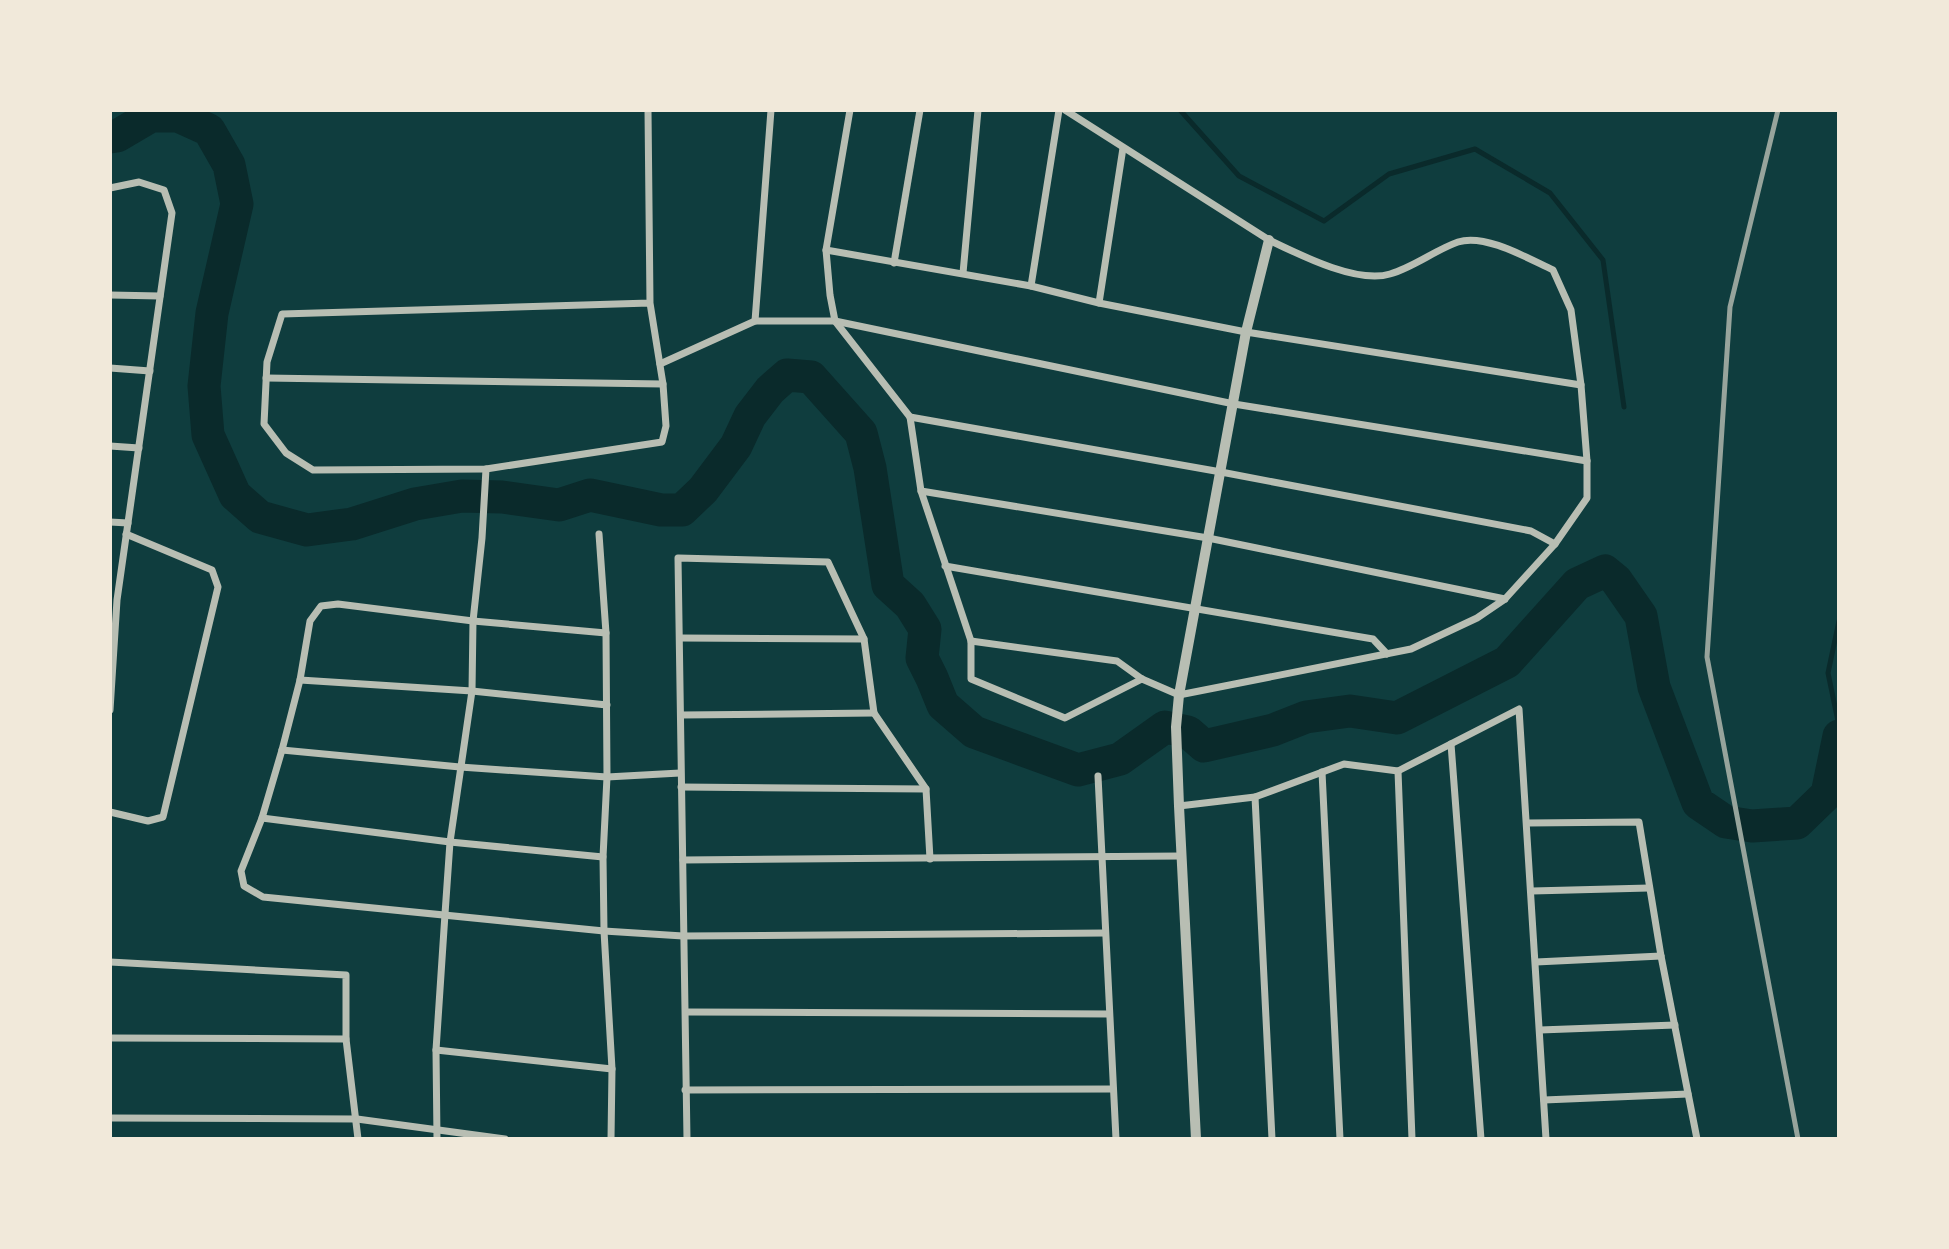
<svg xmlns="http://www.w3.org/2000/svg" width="1949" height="1249" viewBox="0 0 1949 1249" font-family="'Fira Sans Condensed',sans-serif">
  <rect width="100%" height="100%" fill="#0f3d3e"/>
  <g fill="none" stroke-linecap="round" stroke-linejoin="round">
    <g stroke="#0a2a2b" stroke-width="5">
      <polyline points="1180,110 1239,176 1324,221 1389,174 1475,149 1550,193 1603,260 1624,407"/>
      <polyline points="1839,621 1828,673 1839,726"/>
    </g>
    <polyline stroke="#0a2a2b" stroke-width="33" points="110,137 117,136 151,116 178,116 209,130 229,165 237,204 212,313 204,386 208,435 235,495 260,517 307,530 352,524 415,504 462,496 502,497 559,505 590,495 661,510 682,510 703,490 736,446 750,416 770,390 787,375 811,377 861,433 870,468 888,585 910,605 925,629 922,658 932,678 943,705 974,732 1078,770 1120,759 1165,727 1188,732 1204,746 1273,730 1306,717 1350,711 1397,718 1507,662 1577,584 1605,571 1616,580 1641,616 1654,687 1698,803 1726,822 1752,826 1797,823 1827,794 1839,736"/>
    <g stroke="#b8beb3" stroke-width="7">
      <polyline points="648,110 650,303 663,384 666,426 662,442 486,469 313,470 286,453 264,424 267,362 282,314 650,303"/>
      <polyline points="850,110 826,250 830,295 835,321 910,417 921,491 971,641 971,679 1065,718 1142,679"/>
      <polyline points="110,188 139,182 164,190 172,213 117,600 110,710"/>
      <polyline points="826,250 1031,286 1099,303 1246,332 1581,385"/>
      <polyline points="894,263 920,110"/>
      <polyline points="963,273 978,110"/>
      <polyline points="1031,286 1059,110"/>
      <polyline points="110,295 160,296"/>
      <polyline points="1099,303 1123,148"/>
      <polyline points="755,321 771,110"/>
      <polyline points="660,364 755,321 835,321 1234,404 1587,461"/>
      <polyline points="110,368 150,371"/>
      <polyline points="266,378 663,384"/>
      <polyline points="910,417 1221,472 1531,531 1555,544"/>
      <polyline points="110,446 139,448"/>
      <polyline points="921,491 1208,538 1505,599"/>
      <polyline points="110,522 128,523"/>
      <polyline points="599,534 606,633 607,777 603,857 604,931 612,1069 611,1139"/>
      <polyline points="945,566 1373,639 1387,654"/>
      <polyline points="606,633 473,621 338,604 321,606 310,621 300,680 282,750 262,818 241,871 244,886 263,897 604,931 683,936 1105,933"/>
      <polyline points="680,638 864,639"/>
      <path d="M971,641L1117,661L1142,679L1179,695L1411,649L1477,618L1505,599L1555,544L1587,498V461L1581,385L1571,310L1553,270C1529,259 1485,233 1458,242C1435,250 1414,267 1390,274C1357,284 1300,255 1269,240L1065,110"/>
      <polyline points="300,680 472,691 607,705"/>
      <polyline points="681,715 874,713"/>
      <polyline points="1451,744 1481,1139"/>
      <polyline points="282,750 460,767 607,777 680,773"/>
      <polyline points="1398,771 1412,1139"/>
      <polyline points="1322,772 1340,1139"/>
      <polyline points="1098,776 1116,1139"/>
      <polyline points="681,787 926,789"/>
      <polyline points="1255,797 1272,1139"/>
      <polyline points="1179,806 1255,797 1344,764 1398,771 1519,709 1546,1139"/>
      <polyline points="110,812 148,821 163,817 218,587 212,570 126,534"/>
      <polyline points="262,818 450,842 603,857"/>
      <polyline points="1528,823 1639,822 1661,956 1697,1139"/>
      <polyline points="683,860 1181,856"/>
      <polyline points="1532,891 1649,888"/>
      <polyline points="110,962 346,975 346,1039 358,1139"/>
      <polyline points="1536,962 1661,956"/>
      <polyline points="686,1012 1109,1014"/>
      <polyline points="1540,1030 1675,1025"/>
      <polyline points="110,1038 346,1039"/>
      <polyline points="436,1050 612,1069"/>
      <polyline points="685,1090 1113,1089"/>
      <polyline points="1544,1100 1688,1094"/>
      <polyline points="110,1118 357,1119 505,1139"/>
      <polyline points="437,1139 436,1050 445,914 450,842 472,691 473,621 482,538 486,469"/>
      <polyline points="687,1139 678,558 828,562 864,639 874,713 926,789 930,859"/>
    </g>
    <polyline stroke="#b8beb3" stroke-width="10" points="1196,1139 1179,806 1176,727 1179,695 1246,332 1269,240"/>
    <polyline stroke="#97a49c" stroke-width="5" points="1778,110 1730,307 1707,657 1798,1139"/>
  </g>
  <rect width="1949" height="1249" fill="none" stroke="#f1e9da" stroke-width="224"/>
</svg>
